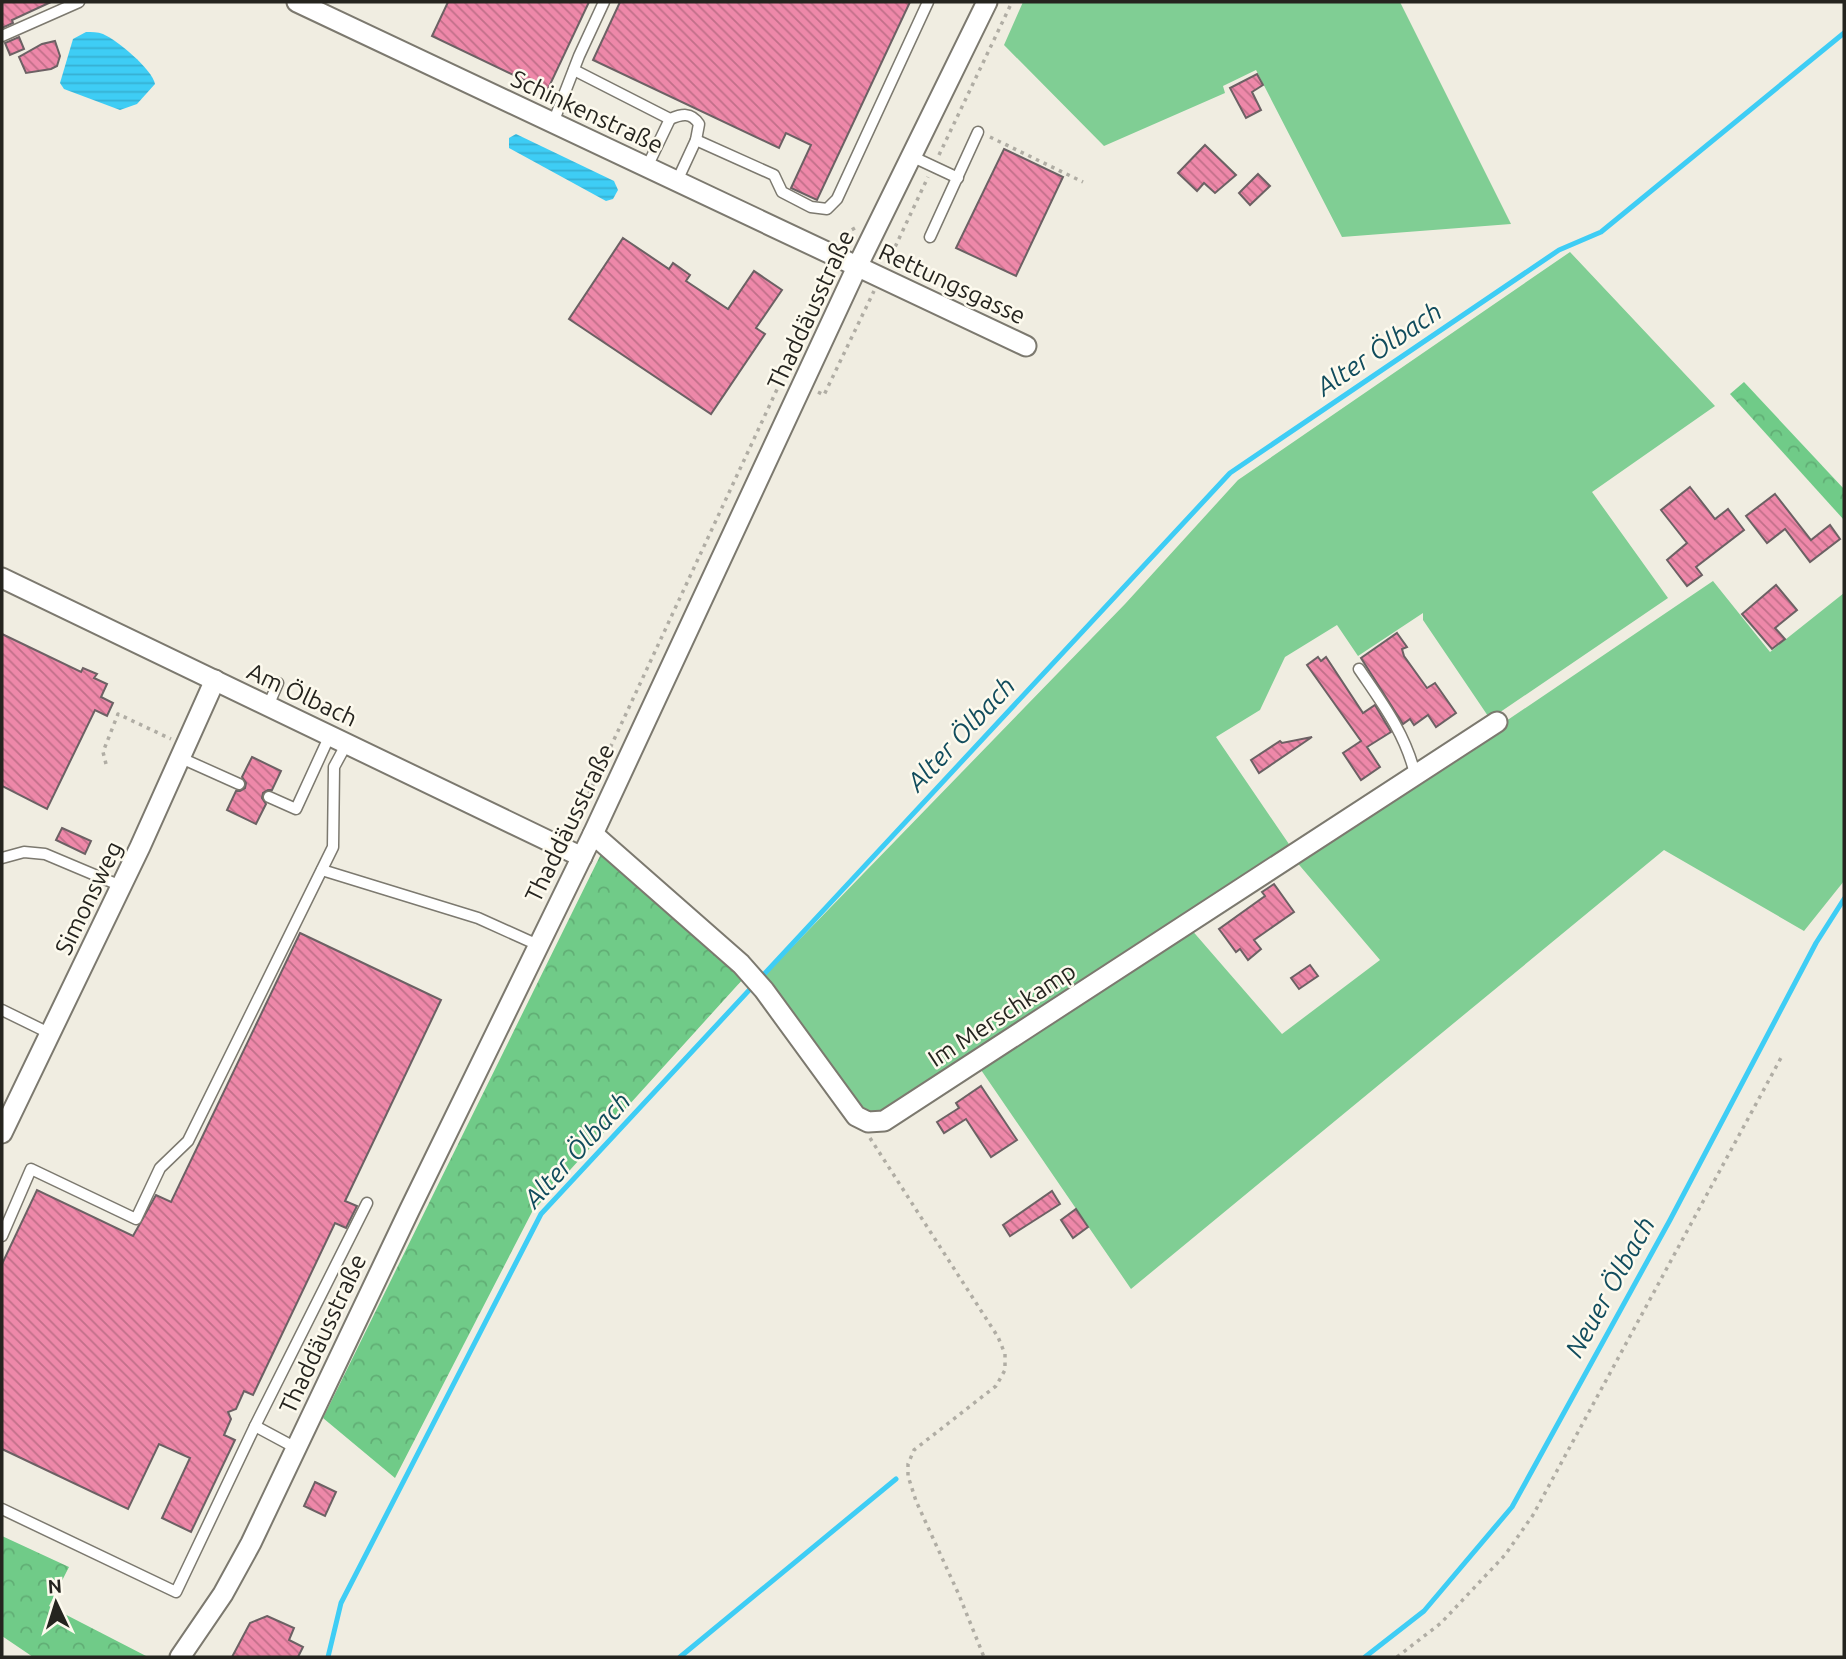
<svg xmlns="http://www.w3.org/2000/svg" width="1846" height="1659" viewBox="0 0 1846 1659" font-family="Ubuntu,sans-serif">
  <defs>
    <pattern id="forest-crowns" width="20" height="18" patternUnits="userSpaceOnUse" patternTransform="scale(1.75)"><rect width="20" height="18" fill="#70cb88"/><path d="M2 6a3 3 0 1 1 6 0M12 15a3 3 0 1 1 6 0" fill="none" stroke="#61ae75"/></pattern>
    <pattern id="water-rules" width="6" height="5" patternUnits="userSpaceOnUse" patternTransform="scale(1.75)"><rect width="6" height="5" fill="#3ecdf5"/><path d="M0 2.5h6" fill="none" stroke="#36b0d2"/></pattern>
    <pattern id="building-back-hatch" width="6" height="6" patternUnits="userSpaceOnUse" patternTransform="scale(1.75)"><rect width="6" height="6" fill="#ee88a9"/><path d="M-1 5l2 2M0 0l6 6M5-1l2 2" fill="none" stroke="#c16f89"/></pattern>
  </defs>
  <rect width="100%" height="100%" fill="#f0ede1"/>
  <g fill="#80ce94">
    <polygon points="1023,2 1400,2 1511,224 1342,237 1256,70 1223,86 1225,93 1104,146 1004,45"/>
    <polygon points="1570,252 1715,406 1592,492 1668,598 1490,719 1423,620 1423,613 1358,656 1337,625 1285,657 1260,710 1216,737 1293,850 884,1114 860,1112 764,976 1125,604 1238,480"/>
    <polygon points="1713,581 1770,652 1844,593 1844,881 1804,931 1664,850 1131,1289 979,1067 1190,928 1282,1034 1380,960 1295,860 1354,824"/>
  </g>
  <g fill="url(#forest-crowns)">
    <polygon points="1744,382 1844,489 1844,520 1730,394"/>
    <polygon points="602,852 743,979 532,1212 395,1478 323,1418"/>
    <polygon points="2,1536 69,1567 49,1606 148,1657 33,1657 2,1636"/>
  </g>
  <g fill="url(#water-rules)">
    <path d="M86,32C91,32 98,32 103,34C117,40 152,69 155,84L137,104L120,110L64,89L60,83L73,39Z"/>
    <polygon points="516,134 614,181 618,190 613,199 606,201 509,148 509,138"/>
  </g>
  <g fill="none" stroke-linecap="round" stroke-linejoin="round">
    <g stroke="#3ecdf5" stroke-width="5">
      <polyline points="328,1657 341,1603 541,1214 1230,473 1559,250 1601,232 1844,33"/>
      <polyline points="680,1657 896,1479"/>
      <polyline points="1365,1657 1424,1611 1512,1507 1670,1220 1816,943 1844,899"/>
    </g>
  </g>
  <g fill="url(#building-back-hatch)" stroke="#6c6164" stroke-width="2">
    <polygon points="2,2 51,2 12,20 13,23 2,28"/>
    <polygon points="448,2 589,2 547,91 432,36"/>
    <polygon points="620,2 910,2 817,200 791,188 811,145 786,133 779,148 593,60"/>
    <polygon points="19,37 24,49 10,55 5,43"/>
    <polygon points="55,41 60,56 57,66 51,69 26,73 19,57 42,44"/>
    <polygon points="1257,74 1263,85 1252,92 1261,110 1246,118 1230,88"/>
    <polygon points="1205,145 1236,175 1215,193 1204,183 1197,191 1178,173"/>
    <polygon points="1004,149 1063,177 1016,276 956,248"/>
    <polygon points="1258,174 1270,186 1250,205 1239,193"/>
    <polygon points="623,238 669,269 673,263 690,275 686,281 728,309 754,271 782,290 756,328 765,334 711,414 569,319"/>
    <polygon points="1690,487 1715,519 1728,509 1744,530 1696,567 1702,575 1687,586 1667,560 1687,543 1661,510"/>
    <polygon points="1775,494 1811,540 1830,525 1840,539 1810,562 1785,529 1767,543 1746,516"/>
    <polygon points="1776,585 1797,610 1775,628 1785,639 1772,649 1742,614"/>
    <polygon points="1397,633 1407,647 1402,649 1404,656 1427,688 1435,683 1456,713 1436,727 1428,715 1414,725 1410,719 1403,724 1361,658"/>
    <polygon points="2,634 81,672 83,668 97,674 94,678 107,684 101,697 113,703 107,716 95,710 47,809 2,786"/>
    <polygon points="1318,657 1321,661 1326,657 1363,713 1375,705 1391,732 1367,747 1380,767 1361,780 1343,753 1361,741 1307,665"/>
    <polygon points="1312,737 1259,773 1251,760 1280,741 1282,743"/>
    <polygon points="252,757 281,771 272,790 268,790 263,793 262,798 266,804 256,824 227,810 236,791 240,791 245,788 246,783 242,777"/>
    <polygon points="62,828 91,841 85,854 56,840"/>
    <polygon points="1274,884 1294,912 1254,940 1261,949 1248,960 1240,949 1236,952 1219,929 1265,896 1262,892"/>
    <polygon points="300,933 441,1000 345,1201 357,1206 346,1228 335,1223 253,1395 244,1391 236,1409 228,1412 231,1419 224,1435 235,1440 191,1532 162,1518 190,1458 159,1444 128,1509 2,1449 2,1264 37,1190 133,1236 156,1195 171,1202"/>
    <polygon points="1310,965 1318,976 1299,989 1291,978"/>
    <polygon points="981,1086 1017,1140 991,1157 966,1119 944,1133 937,1122 959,1108 956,1103"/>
    <polygon points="1052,1191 1060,1204 1010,1236 1003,1225"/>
    <polygon points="1076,1209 1088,1227 1073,1238 1061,1220"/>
    <polygon points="315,1482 336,1492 325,1516 304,1506"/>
    <polygon points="267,1616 294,1628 289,1640 303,1647 298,1657 232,1657 250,1623"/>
  </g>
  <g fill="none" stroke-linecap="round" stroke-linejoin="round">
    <defs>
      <g id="service">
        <polyline points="2,36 79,2"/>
        <path d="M574,70L670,119C682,114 691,112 699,124L696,140L677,181"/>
        <polyline points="553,123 579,56 604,2"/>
        <polyline points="696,140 774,175 782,192 811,207 827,209 837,199 928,2"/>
        <polyline points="911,156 958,178"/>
        <polyline points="647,167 670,119"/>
        <polyline points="930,237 978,132"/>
        <path d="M1359,669C1382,703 1405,733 1415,774"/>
        <polyline points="268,706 278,683"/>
        <polyline points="181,758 239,784"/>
        <polyline points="269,797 296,809 330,735"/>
        <polyline points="2,858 24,852 45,854 121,886"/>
        <polyline points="322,870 478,918 538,945"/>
        <polyline points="2,1010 51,1034"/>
        <polyline points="2,1236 31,1169 136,1219 160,1168 188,1141 333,847 334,767 347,743"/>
        <polyline points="255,1426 296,1448"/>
        <polyline points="2,1509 176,1592 255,1426 367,1203"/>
      </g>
      <g id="minor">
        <polyline points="297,2 1026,346"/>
        <polyline points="2,578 582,857"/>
        <polyline points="593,834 741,964 764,990 856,1116 868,1122 884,1121 1497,722"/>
        <polyline points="2,1133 140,847 215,680"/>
        <polyline points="180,1657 223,1594 251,1543 409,1211 593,834 857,267 987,2"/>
      </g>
    </defs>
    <use href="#service" stroke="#7c796f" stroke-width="13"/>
    <use href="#minor" stroke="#7c796f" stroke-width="23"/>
    <g stroke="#b0ada4" stroke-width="3.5" stroke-dasharray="3.5 5" stroke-linecap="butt">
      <polyline points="990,137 1083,182"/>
      <polyline points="939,155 1012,2"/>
      <polyline points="840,241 844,234 855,228"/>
      <polyline points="888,262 928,177"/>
      <polyline points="818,392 824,395 874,291"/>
      <polyline points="106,764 103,752 118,714 171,739"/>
      <polyline points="571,832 820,297 822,278 826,270"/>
      <polyline points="870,1138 998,1337 1005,1354 1005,1370 996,1386 914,1450 908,1464 908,1476 916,1501 959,1595 984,1657"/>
      <polyline points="1397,1657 1441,1623 1505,1555 1533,1515 1782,1056"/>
    </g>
    <use href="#service" stroke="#fff" stroke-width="10"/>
    <use href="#minor" stroke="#fff" stroke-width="19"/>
  </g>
  <g text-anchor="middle" stroke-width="5" stroke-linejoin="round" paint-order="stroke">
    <g font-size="24" fill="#25241f" stroke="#fdfaee">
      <text transform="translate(587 112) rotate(25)" y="8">Schinkenstraße</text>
      <text transform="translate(952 284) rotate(25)" y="8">Rettungsgasse</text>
      <text transform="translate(811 310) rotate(-65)" y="8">Thaddäusstraße</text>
      <text transform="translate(302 695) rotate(25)" y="8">Am Ölbach</text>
      <text transform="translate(570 823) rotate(-64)" y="8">Thaddäusstraße</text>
      <text transform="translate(89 898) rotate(-64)" y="8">Simonsweg</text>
      <text transform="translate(1002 1015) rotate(-33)" y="8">Im Merschkamp</text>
      <text transform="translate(323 1334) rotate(-65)" y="8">Thaddäusstraße</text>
    </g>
    <g font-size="26" font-style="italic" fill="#114c5d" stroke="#fdfaee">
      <text transform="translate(1379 349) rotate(-34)" y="9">Alter Ölbach</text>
      <text transform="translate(961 734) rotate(-47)" y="9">Alter Ölbach</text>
      <text transform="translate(577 1150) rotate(-48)" y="9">Alter Ölbach</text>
      <text transform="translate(1610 1287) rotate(-61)" y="9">Neuer Ölbach</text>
    </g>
  </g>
  <rect width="1846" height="1659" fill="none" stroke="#25241f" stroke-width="7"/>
  <g transform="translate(56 1603) rotate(356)" stroke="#fdfaee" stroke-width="5" paint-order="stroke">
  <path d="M0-5L12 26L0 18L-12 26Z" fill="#25241f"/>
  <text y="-10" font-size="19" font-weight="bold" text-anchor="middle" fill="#25241f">N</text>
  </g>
</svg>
